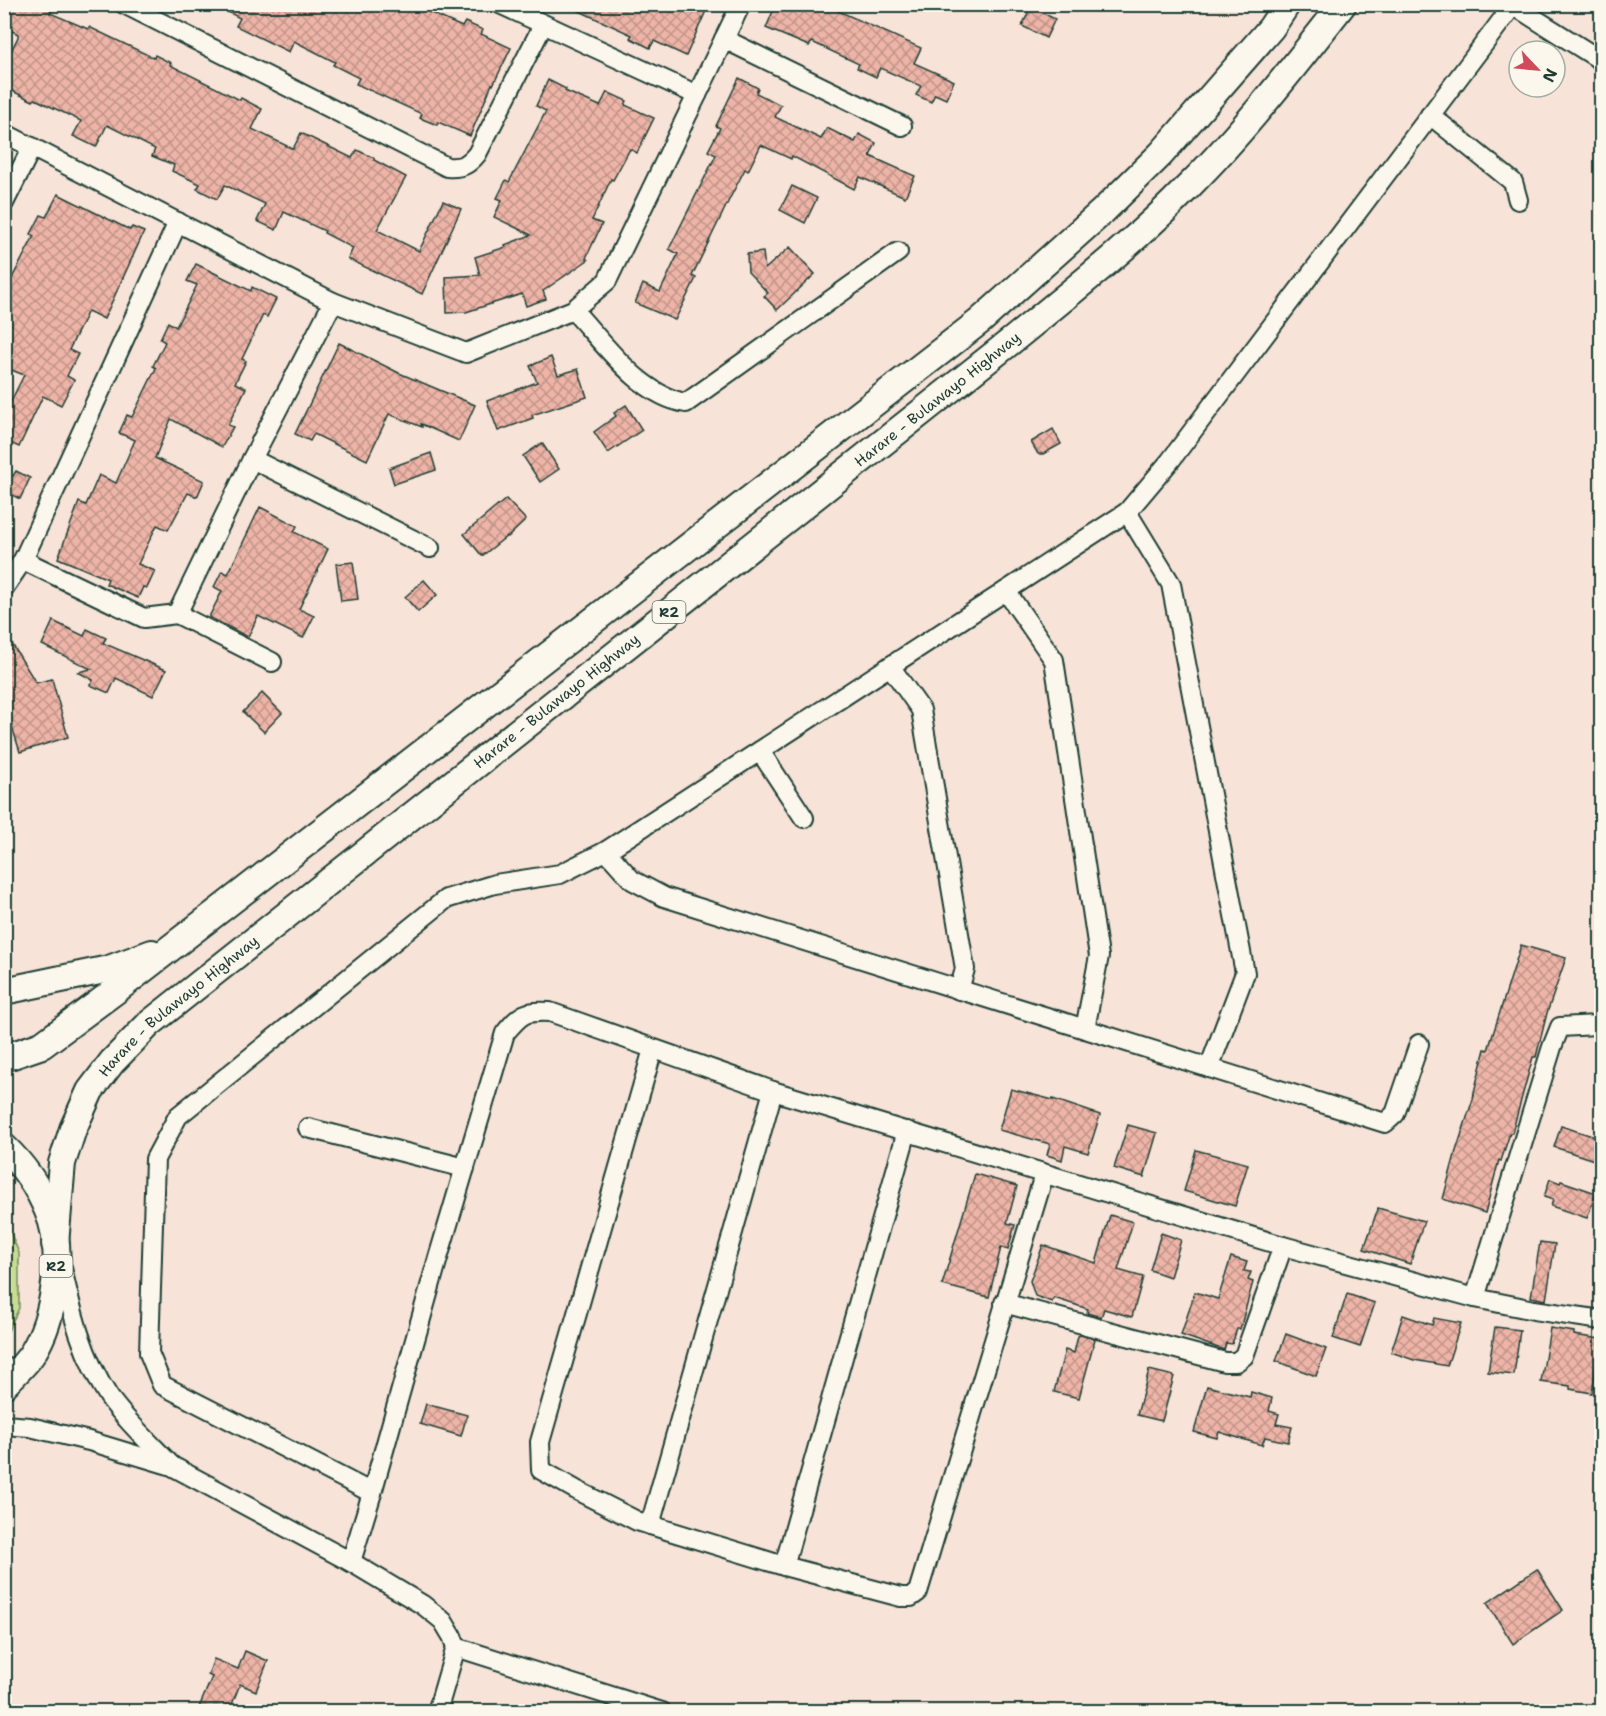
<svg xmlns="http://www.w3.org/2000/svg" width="1606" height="1716" viewBox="0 0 1606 1716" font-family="'Shantell Sans',sans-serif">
  <defs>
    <pattern id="forest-crowns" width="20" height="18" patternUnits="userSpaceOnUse" patternTransform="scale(1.5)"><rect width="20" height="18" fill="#c9dc91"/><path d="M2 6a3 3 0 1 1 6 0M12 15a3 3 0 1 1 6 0" fill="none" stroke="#acbe7e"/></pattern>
    <pattern id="building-cross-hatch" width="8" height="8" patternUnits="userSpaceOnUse" patternTransform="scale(1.5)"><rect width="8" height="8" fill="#eeb4a7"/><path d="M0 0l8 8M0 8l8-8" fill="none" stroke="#c09489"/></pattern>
  </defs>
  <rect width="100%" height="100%" fill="#f7e3d7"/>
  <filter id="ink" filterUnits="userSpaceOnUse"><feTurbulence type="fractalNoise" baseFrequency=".0167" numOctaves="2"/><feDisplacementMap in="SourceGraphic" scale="12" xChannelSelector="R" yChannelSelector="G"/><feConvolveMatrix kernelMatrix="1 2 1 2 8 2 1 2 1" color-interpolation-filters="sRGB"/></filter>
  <g filter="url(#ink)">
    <polygon fill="url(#forest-crowns)" stroke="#748c62" stroke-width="1.5" points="4,1218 19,1253 19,1308 5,1337"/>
    <g fill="url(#building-cross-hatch)" stroke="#1f3d34" stroke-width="1.5">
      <polygon points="4,4 40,4 52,10 50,13 88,29 89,27 154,58 155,55 171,63 170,65 240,100 241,98 262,109 252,129 293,149 301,133 352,158 357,150 374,158 374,160 406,177 377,230 419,251 443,201 461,209 422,294 348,259 353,248 324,233 325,231 284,212 276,230 257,221 265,204 225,185 217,199 197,189 200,184 172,171 174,165 152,156 155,149 107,125 96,147 73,136 81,121 35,99 33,101 4,87 4,65 18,37 18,34 4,27"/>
      <polygon points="212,4 411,4 462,27 465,22 483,30 481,34 511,48 493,85 492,84 470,136 438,122 437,125 420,118 422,114 356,84 359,78 333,65 335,62 294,41 289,52 236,26 240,18"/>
      <polygon points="564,4 709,4 686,56 654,41 650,48 630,38 632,35"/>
      <polygon points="776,4 823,4 921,48 914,63 954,81 946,99 935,94 931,102 916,95 921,86 880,68 876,77 857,68 859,64 812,42 809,46 766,28"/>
      <polygon points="1031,7 1055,19 1046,38 1022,26"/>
      <polygon points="739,78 758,88 756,93 781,105 775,117 821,139 827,128 855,142 859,134 876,143 870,156 915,176 905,197 860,177 854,189 792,156 791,159 761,145 748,171 745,169 730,198 692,276 696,278 675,320 635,303 643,284 660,292 678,254 669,249 716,155 708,151 720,128 716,126"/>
      <polygon points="548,80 566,89 565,91 600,106 607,92 627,101 625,105 654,118 637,153 630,149 613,180 611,179 592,220 602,224 586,258 588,260 543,291 546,299 526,306 522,294 466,312 447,313 446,277 480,275 475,257 506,247 505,245 531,235 494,217 502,200 497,198 506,180 509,182 546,111 536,106"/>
      <polygon points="792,186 817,198 805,223 780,210"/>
      <polygon points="58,194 130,230 132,227 144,232 104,319 88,311 69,350 78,354 67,376 74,380 61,405 43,396 19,447 4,440 4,415 24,375 4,367 4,326 12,309 4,306 4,279 10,282 34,236 31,234 41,215 46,217"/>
      <polygon points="790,247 815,274 777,310 764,296 768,293 748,272 747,254 763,252 765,269"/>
      <polygon points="196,264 251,291 252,287 276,299 267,317 263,315 242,359 246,361 235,383 246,388 228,425 233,427 222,447 171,419 155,458 204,481 197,497 188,493 168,530 157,525 138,564 155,571 147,588 143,587 138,598 106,584 108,579 58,558 79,502 86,505 99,475 116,483 135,440 119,433 127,415 132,417 156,368 153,366 165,342 160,339 168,322 176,327 197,285 187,281"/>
      <polygon points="339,343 399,373 475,405 459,441 421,424 422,427 389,414 367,460 314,434 310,441 295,434"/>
      <polygon points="551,357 558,375 578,369 587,397 532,415 533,418 498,431 487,401 537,382 530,366"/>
      <polygon points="626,405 642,430 608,453 594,432 616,416 614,413"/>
      <polygon points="1053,429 1061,444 1043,454 1038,454 1031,442"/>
      <polygon points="542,443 559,469 540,482 523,456"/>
      <polygon points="431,453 436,470 394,484 389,468"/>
      <polygon points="16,471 30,478 20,499 4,491 4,472 13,476"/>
      <polygon points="506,499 526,520 508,537 507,536 482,556 464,534"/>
      <polygon points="260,507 297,526 294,532 328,549 299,609 314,616 303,638 258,616 248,637 209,617 222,591 214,587 222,571 228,574"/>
      <polygon points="353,562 358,599 341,601 336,564"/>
      <polygon points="424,580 437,595 418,612 405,597"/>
      <polygon points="53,621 84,636 87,629 106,638 103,643 166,670 153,696 116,678 109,693 90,685 93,680 78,672 91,669 42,645"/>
      <polygon points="4,631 36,683 52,679 68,737 20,752 4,701"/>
      <polygon points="262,693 282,713 264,732 243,712"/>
      <polygon points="1521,945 1566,958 1547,1013 1536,1057 1533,1057 1512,1133 1510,1133 1501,1161 1499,1160 1485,1213 1443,1199 1456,1151 1474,1096 1473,1096 1485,1049 1488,1050"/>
      <polygon points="1011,1089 1053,1100 1053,1099 1100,1115 1088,1153 1065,1146 1062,1160 1047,1155 1050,1144 999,1130"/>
      <polygon points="1128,1125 1157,1133 1144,1177 1114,1168"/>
      <polygon points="1561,1126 1602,1139 1602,1146 1597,1161 1554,1147"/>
      <polygon points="1196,1150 1248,1164 1235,1206 1184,1191"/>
      <polygon points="975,1174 1017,1186 1007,1223 1015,1225 1008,1249 1001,1247 989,1297 942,1285"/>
      <polygon points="1550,1179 1560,1183 1561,1181 1596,1193 1587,1218 1551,1206 1553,1200 1544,1197"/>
      <polygon points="1378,1208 1424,1221 1410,1264 1364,1249"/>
      <polygon points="1110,1215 1133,1222 1118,1270 1143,1277 1132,1317 1104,1309 1101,1317 1087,1313 1088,1309 1054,1298 1052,1302 1035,1296 1030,1281 1043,1245 1096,1263"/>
      <polygon points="1161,1233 1181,1240 1170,1277 1150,1270"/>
      <polygon points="1540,1242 1555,1244 1546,1300 1531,1297"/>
      <polygon points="1231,1257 1247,1262 1244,1271 1251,1272 1248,1280 1253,1282 1240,1329 1237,1329 1232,1344 1226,1343 1224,1350 1181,1335 1195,1292 1218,1299"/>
      <polygon points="1347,1294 1375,1303 1360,1347 1333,1338"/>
      <polygon points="1403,1315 1432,1325 1434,1318 1461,1323 1447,1366 1414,1360 1391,1352"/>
      <polygon points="1495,1327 1520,1330 1514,1375 1488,1372"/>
      <polygon points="1550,1328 1574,1332 1574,1335 1600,1339 1592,1393 1570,1389 1570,1386 1541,1382"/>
      <polygon points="1286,1334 1326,1349 1316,1376 1276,1361"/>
      <polygon points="1080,1335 1095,1339 1079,1398 1054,1392 1065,1350 1074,1353 1078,1336"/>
      <polygon points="1149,1370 1174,1376 1162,1421 1137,1415"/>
      <polygon points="1207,1386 1250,1397 1251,1392 1272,1398 1269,1411 1279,1414 1276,1424 1292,1427 1288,1442 1265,1437 1262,1445 1219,1432 1217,1438 1194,1432"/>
      <polygon points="426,1404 467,1415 461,1436 420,1424"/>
      <polygon points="1537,1569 1563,1610 1513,1644 1487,1603"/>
      <polygon points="245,1651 268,1661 256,1691 240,1684 229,1712 197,1712 212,1677 208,1675 214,1659 238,1669"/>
    </g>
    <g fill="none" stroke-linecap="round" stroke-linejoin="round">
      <defs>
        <g id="minor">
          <path d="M124,4L447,167C462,168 468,165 477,154L543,25"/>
          <polyline points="500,4 697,95"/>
          <polyline points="1513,5 1602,61"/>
          <polyline points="724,39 902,126"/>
          <polyline points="1430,115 1513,182 1518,200"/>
          <polyline points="4,133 333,302 466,353 573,310 607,281 741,4"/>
          <polyline points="4,203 32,147"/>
          <polyline points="178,222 23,560 144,618 177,614 252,459 333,302"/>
          <path d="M573,310C604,343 640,396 686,403L898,252"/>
          <polyline points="252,459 430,548"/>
          <polyline points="1127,512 1171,584 1245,973 1209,1068"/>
          <polyline points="4,588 23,560"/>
          <polyline points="1006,591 1054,660 1099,956 1085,1029"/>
          <polyline points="177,614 272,662"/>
          <polyline points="890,666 921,710 965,969 959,990"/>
          <polyline points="760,751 804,818"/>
          <polyline points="606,851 632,880 664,897 1385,1123 1395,1114 1419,1044"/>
          <polyline points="653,1049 540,1442 541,1470 578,1491 637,1521 784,1566 901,1597 911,1597 918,1592 1044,1175"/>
          <polyline points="308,1128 465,1168"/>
          <path d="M62,1268C72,1313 83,1358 109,1397C125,1420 152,1445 171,1465"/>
          <polyline points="1475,1298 1552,1047 1560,1027 1597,1025 1602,1027"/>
          <polyline points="1004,1303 1225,1362 1236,1362 1244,1356 1283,1246"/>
          <polyline points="4,1425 30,1427 89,1441 172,1466 351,1562 423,1605 443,1621 452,1636 456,1647 437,1712"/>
          <polyline points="372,1493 162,1385 149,1353 155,1159 178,1116 446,899 495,884 560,874 606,851 1127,512 1170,461 1514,4"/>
          <polyline points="650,1525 773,1091"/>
          <path d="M351,1562L372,1493L438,1258L505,1033C522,1013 524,1011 550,1012L773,1091L1283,1246L1475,1298L1534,1310L1602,1320"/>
          <polyline points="784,1566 907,1131"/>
          <polyline points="456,1647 662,1712"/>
        </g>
        <g id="highway">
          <polyline points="4,991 109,969 152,953"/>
          <polyline points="4,1058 42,1045 115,991 980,321 1103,211 1161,154 1271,28 1287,4"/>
          <path d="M4,1147C24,1166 38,1186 48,1211C65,1250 55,1318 32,1354C25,1365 13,1375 4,1385"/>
          <path id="s1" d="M55,1244L62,1163L73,1129L90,1091L112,1062L149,1024L1015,338C1075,289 1136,241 1190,185C1245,130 1295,65 1343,4"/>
        </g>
      </defs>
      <use href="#minor" stroke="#1f3d34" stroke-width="22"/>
      <use href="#highway" stroke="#1f3d34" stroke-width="30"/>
      <use href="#minor" stroke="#fbf7ec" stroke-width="18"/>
      <use href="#highway" stroke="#fbf7ec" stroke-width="26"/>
    </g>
  </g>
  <g text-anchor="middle" stroke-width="5" stroke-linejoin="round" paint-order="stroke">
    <g fill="#fbf7ec" stroke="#61756b" stroke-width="1.5">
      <rect x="652.5" y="601" width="33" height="22" rx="4.5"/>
      <rect x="39.5" y="1255" width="33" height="22" rx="4.5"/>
    </g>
    <g font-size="14" font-weight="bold" fill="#1f3d34">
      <text x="669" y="617">R2</text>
      <text x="56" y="1271">R2</text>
    </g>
    <g font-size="15" fill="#1f3d34" stroke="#fbf7ec">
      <text dy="5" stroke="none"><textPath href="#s1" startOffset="1254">Harare - Bulawayo Highway</textPath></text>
      <text dy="5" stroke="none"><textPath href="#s1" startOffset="768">Harare - Bulawayo Highway</textPath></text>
      <text dy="5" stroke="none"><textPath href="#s1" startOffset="282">Harare - Bulawayo Highway</textPath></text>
    </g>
  </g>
  <rect width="1606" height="1716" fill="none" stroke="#fbf7ec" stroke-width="24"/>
  <rect x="12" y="12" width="1582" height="1692" fill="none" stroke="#1f3d34" stroke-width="2" filter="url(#ink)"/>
  <g transform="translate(1537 69) rotate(116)"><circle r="28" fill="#fbf7ec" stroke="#a3ada2" stroke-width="1.5"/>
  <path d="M0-4.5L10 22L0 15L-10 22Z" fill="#d1495b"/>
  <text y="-9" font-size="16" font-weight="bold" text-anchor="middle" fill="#1f3d34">N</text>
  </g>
</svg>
